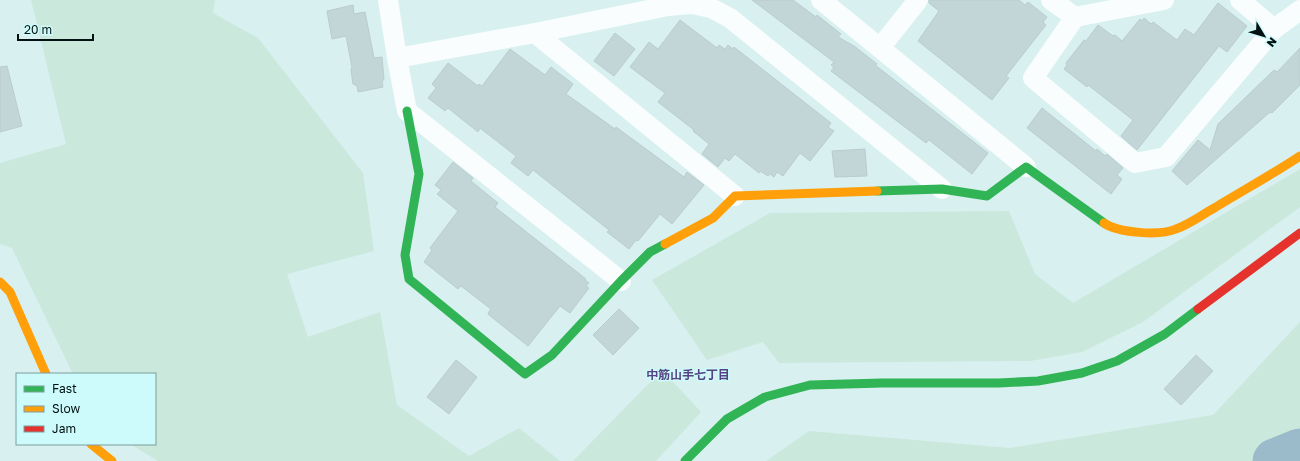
<svg xmlns="http://www.w3.org/2000/svg" width="1300" height="461" viewBox="0 0 1300 461" font-family="'Golos Text','Noto Sans JP',sans-serif">
  <rect width="100%" height="100%" fill="#d8f0f0"/>
  <g fill="#cbe8dc">
    <polygon points="31,0 215,0 213,13 258,38 363,173 374,251 287,274 308,337 380,312 397,405 469,456 519,428 560,461 158,461 130,444 155,444 155,374 73,374 12,248 0,244 0,163 66,144"/>
    <polygon points="1300,169 1300,207 1143,322 1082,352 1030,361 779,363 763,342 707,360 652,280 770,213 1009,211 1035,274 1073,303"/>
    <polygon points="1300,322 1300,461 766,461 809,431 1010,448 1213,415"/>
    <polygon points="662,370 701,412 656,461 573,461"/>
  </g>
  <g fill="none" stroke-linecap="round" stroke-linejoin="round">
    <polyline stroke="#9bbbca" stroke-width="45" points="1275,461 1300,451"/>
  </g>
  <g fill="#c2d5d7" stroke="#baccce">
    <polygon points="752,0 793,0 816,17 817,15 841,34 838,37 854,46 877,64 875,65 988,153 972,174 929,140 926,143 831,71 834,67 831,65 834,62"/>
    <polygon points="929,0 1019,0 1025,5 1028,2 1047,17 1043,22 1046,25 1006,76 1009,78 992,100 918,41 939,11 929,3"/>
    <polygon points="1218,3 1247,26 1227,52 1219,46 1137,150 1121,136 1133,120 1088,85 1087,87 1064,69 1067,65 1066,63 1084,40 1086,41 1098,25 1113,36 1115,35 1122,41 1140,19 1142,21 1144,18 1151,24 1153,22 1177,40 1185,29 1194,35"/>
    <polygon points="353,5 354,14 365,12 374,58 382,57 384,79 382,82 383,87 358,92 357,86 353,84 351,70 352,67 346,36 332,39 327,11"/>
    <polygon points="680,20 717,48 719,45 725,49 728,45 733,49 734,47 831,123 828,127 834,131 810,161 800,153 783,176 777,172 774,177 770,174 768,176 760,171 759,173 735,154 729,161 725,158 718,167 702,154 709,144 693,131 694,130 658,102 665,93 630,67 649,42 658,49"/>
    <polygon points="615,33 635,49 614,76 594,61"/>
    <polygon points="1300,48 1300,85 1272,113 1270,112 1187,185 1172,171 1198,140 1210,150 1218,124 1274,70 1277,72"/>
    <polygon points="510,49 545,75 551,67 573,84 566,94 615,129 616,127 684,177 687,172 704,185 672,224 660,214 638,241 636,240 629,249 607,232 609,230 533,170 528,176 511,163 516,156 480,128 478,132 448,108 445,111 428,98 436,88 432,84 448,63 478,86 479,84 482,86"/>
    <polygon points="7,66 22,126 0,132 0,67"/>
    <polygon points="1042,108 1096,151 1097,149 1105,156 1107,154 1123,168 1117,175 1122,179 1111,194 1027,128"/>
    <polygon points="865,149 867,176 835,177 832,151"/>
    <polygon points="453,162 473,178 471,181 498,203 495,207 586,279 585,280 589,283 586,286 589,288 570,313 560,306 528,346 489,315 488,313 491,309 461,286 458,289 424,262 432,250 430,248 458,211 437,194 441,190 435,185"/>
    <polygon points="619,309 639,328 613,355 593,335"/>
    <polygon points="1196,355 1213,371 1181,405 1164,389"/>
    <polygon points="456,360 477,377 449,414 427,397"/>
  </g>
  <g fill="none" stroke-linecap="round" stroke-linejoin="round">
    <g stroke="#f9fdfd" stroke-width="20">
      <polyline points="388,0 397,58 407,111 621,281"/>
      <polyline points="821,0 1026,167"/>
      <polyline points="1051,0 1075,17 1033,78 1135,163 1166,157 1274,29 1300,10"/>
      <polyline points="1240,0 1274,29"/>
      <polyline points="1075,17 1164,0"/>
      <polyline points="535,33 735,196"/>
      <polyline points="880,48 918,0"/>
      <polyline points="397,58 535,33 668,6 692,4 711,8 730,18 942,189"/>
    </g>
    <g stroke="#30b455" stroke-width="9">
      <polyline points="407,111 419,174 405,255 409,279 525,374 552,355 621,281 650,252 665,244"/>
      <polyline points="877,191 942,189 987,196 1026,167 1104,223"/>
      <polyline points="685,461 727,419 765,397 810,385 882,383 999,383 1038,381 1082,373 1117,361 1165,334 1198,309"/>
    </g>
    <g stroke="#ff9f0a" stroke-width="9">
      <path d="M1104,223C1118,233 1160,236 1176,229C1190,224 1203,214 1216,207C1244,190 1273,174 1300,156"/>
      <polyline points="665,244 713,218 735,196 877,191"/>
      <polyline points="0,282 10,292 46,374"/>
      <polyline points="91,444 112,461"/>
    </g>
    <polyline stroke="#e5322d" stroke-width="9" points="1198,309 1300,233"/>
  </g>
  <g text-anchor="middle" stroke-width="3" stroke-linejoin="round" paint-order="stroke">
    <g font-size="12" font-weight="bold" fill="#554481" stroke="#cdfbfb">
      <text x="688" y="379">中筋山手七丁目</text>
    </g>
  </g>
  <rect x="16" y="373" width="140" height="72" fill="#cdfbfb" stroke="#7c9d9d"/>
  <rect x="24" y="386" width="20" height="6" fill="#30b455" stroke="#7c9d9d"/>
  <text x="52" y="393" font-size="12" fill="#021111">Fast</text>
  <rect x="24" y="406" width="20" height="6" fill="#ff9f0a" stroke="#7c9d9d"/>
  <text x="52" y="413" font-size="12" fill="#021111">Slow</text>
  <rect x="24" y="426" width="20" height="6" fill="#e5322d" stroke="#7c9d9d"/>
  <text x="52" y="433" font-size="12" fill="#021111">Jam</text>
  <g transform="translate(1264 36) rotate(128)" stroke="#cdfbfb" stroke-width="3" paint-order="stroke">
  <path d="M0-3L7 15L0 10L-7 15Z" fill="#021111"/>
  <text y="-6" font-size="11" font-weight="bold" text-anchor="middle" fill="#021111">N</text>
  </g>
  <path d="M18 34v6h75v-6" fill="none" stroke="#021111" stroke-width="2"/>
  <text x="24" y="34" font-size="12" fill="#021111" stroke="#cdfbfb" stroke-width="3" paint-order="stroke">20 m</text>
</svg>
